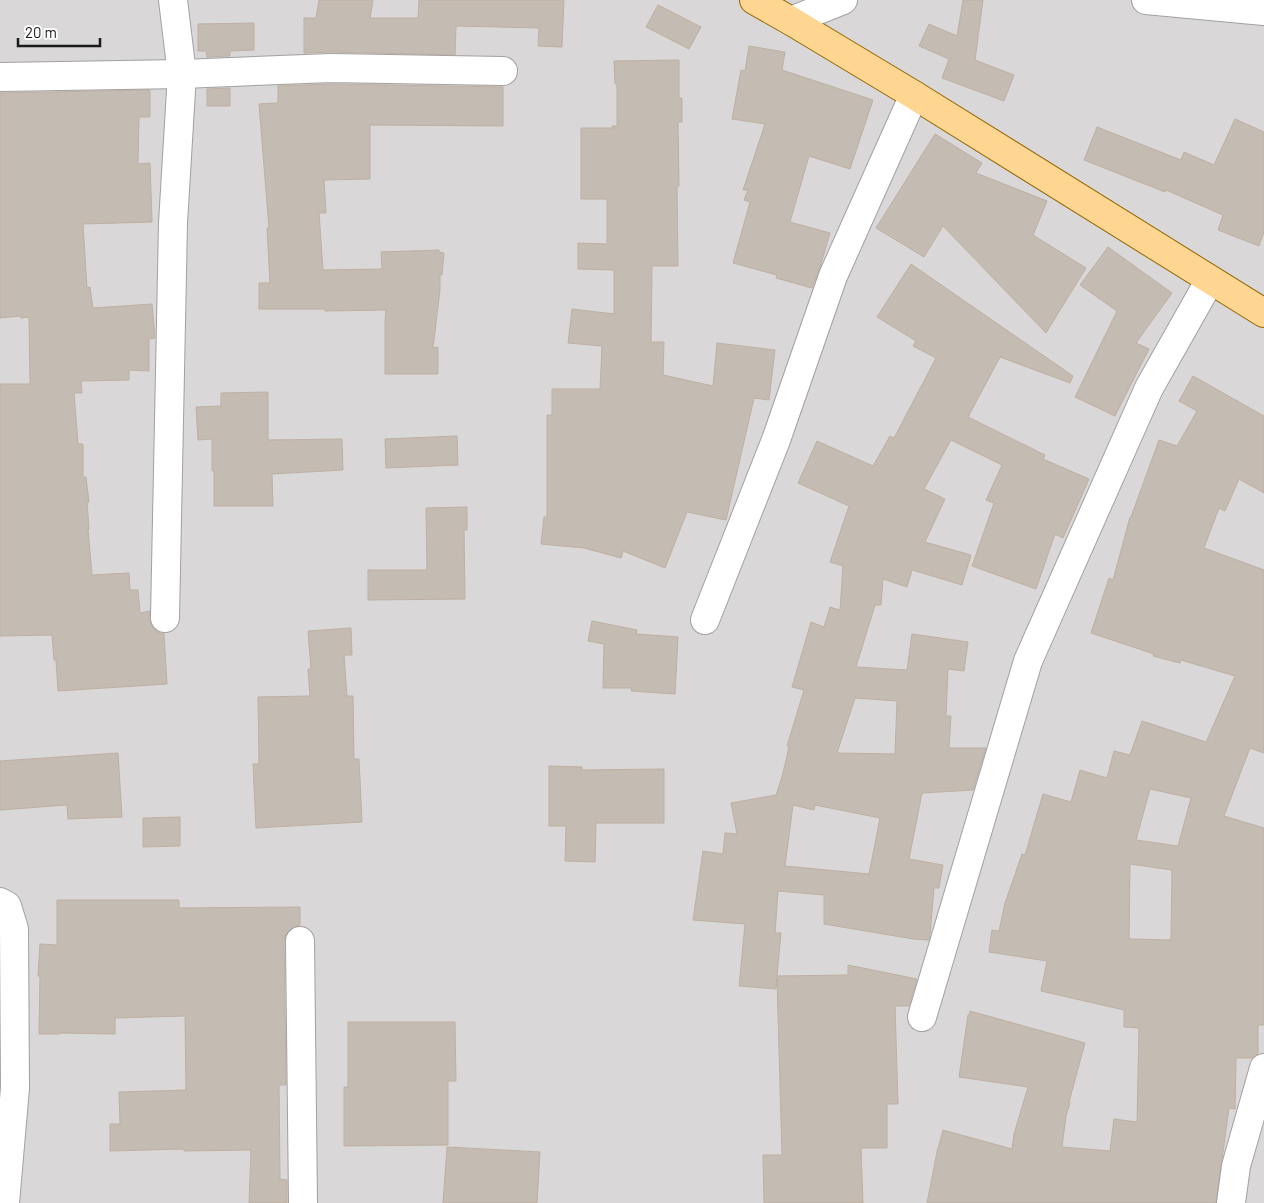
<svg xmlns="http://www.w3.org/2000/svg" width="1264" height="1203" viewBox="0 0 1264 1203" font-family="Barlow,sans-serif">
  <rect width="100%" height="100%" fill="#ede9df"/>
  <rect fill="#d9d7d7" x="0" y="0" width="1264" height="1203"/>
  <g fill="#c4bbb2" stroke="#bfafa1" fill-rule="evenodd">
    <polygon points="319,0 373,0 370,18 418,18 419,0 564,0 562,47 538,46 539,28 456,26 455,55 331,52 304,53 304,18 316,18"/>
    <polygon points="963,0 983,0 975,60 1014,75 1004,101 942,78 949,59 919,46 929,24 957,36"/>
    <polygon points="658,5 701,27 689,49 646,27"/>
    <polygon points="254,23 254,50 230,51 230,56 207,57 206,51 198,51 198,24"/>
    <polygon points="749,46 785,52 782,70 873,100 850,169 809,156 790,222 830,233 820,267 812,288 776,278 777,275 733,263 750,202 744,200 748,190 743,190 765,124 732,119 741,70 745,71"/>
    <polygon points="679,60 679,98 682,98 682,122 678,122 679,186 677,186 678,266 652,266 651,342 664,342 663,375 713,386 717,343 775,350 769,400 754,398 726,520 687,512 665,568 623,551 621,558 584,548 541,544 544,517 547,517 547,415 552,415 552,389 600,389 602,346 568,343 572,309 614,314 614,270 578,269 578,243 607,244 607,199 581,199 581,128 613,128 612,126 617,126 617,84 615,84 614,61"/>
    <polygon points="331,84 503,87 503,126 370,125 370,179 324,180 326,213 319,213 323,270 382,269 381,252 439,250 439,252 444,253 442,275 440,275 440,290 433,348 438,347 438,374 385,374 385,321 386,310 325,311 325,309 259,309 259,283 270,283 267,228 269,228 259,104 278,103 278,86"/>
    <polygon points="230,88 230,106 207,106 207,89"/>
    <polygon points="150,90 150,117 139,117 138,164 150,163 152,222 83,224 87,288 90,287 93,308 152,304 155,338 149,339 149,371 129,370 129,380 81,381 82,393 74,393 78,444 83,444 83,477 86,477 89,502 87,502 89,529 88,529 92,575 129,573 130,590 138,590 140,613 150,611 149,618 152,626 157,632 164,634 167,684 58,691 56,660 54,660 52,635 0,636 0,384 30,384 29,317 21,318 21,316 0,318 0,93"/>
    <polygon points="1235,119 1264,132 1264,232 1259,246 1218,230 1223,215 1166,190 1165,192 1084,160 1097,127 1181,160 1184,152 1214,165"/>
    <polygon points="935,134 982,163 976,173 1047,201 1033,235 1086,268 1046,333 943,226 924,257 876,228"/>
    <polygon points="1108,247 1172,293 1136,343 1149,349 1115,416 1075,397 1117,311 1080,285"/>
    <path d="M911,264L1073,376L1070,383L1000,357L968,417L1045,455L1043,459L1089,479L1063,538L1055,534L1036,589L972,566L994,503L986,500L1002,465L951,440L924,489L945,499L925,542L971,555L962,585L912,570L907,587L883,579L881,605H875L856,667L907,670L912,634L968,642L964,671L948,669L946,716H951L949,748H986L973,790L922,793L909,859L943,865L939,888H934L930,934L929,940L913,939L824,924V895L778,891L775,933H781L777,976L848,975V965L917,979L909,1006H895L898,1104H887V1148H861L863,1203H764L763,1155H782L777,978L776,989L739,986L745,924L693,920L703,851L723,854L725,833L737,834L731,803L776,795L782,777L789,747L787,746L804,690L792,687L811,622L824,627L830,607L840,610L843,566L830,562L849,506L798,483L817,441L873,466L890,436L894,438L936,358L913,346L916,341L877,317ZM855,698L897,701L895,754L837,753ZM793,805L814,810L815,805L880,818L869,874L785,866Z"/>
    <path d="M1193,376L1264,416V493L1239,479L1225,511L1219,508L1204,548L1264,570V753L1250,748L1224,816L1264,828V1025H1258V1054L1252,1058H1236L1235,1109L1229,1108L1216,1203H927L937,1152L943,1130L1012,1149L1014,1134L1028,1087L959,1077L968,1015H969L970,1011L1085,1043L1069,1102L1070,1103L1066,1116L1062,1147L1110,1151L1114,1119L1137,1122L1139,1028L1124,1027V1010L1041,991L1047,961L989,952L992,930L999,931L1005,903L1022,854L1025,855L1043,794L1071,802L1080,770L1107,778L1114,751L1130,755L1142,721L1206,742L1235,676L1181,660L1180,663L1153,656L1154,654L1091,633L1109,578L1113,580L1130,517H1131L1159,440L1177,446L1197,411L1179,401ZM1150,789L1191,798L1178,846L1136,840ZM1130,864L1172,870L1171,940L1129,939Z"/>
    <polygon points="268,392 268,440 342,439 343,470 272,474 273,506 214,506 214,471 212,471 212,439 198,440 196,407 221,406 221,393"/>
    <polygon points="457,436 458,465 386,468 385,439"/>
    <polygon points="467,507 467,530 464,530 465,599 368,600 368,570 427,570 426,508"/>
    <polygon points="592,621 637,630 636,634 678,637 675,694 631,691 632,688 603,688 604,644 588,641"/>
    <polygon points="351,628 352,655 344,655 347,696 353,696 354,759 359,759 362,822 256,828 253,764 259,764 258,697 310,696 308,669 311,669 308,631"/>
    <polygon points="118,753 122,817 68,819 67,805 0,810 0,761"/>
    <polygon points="549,766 582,767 582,770 664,769 664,823 596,823 595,862 565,861 566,826 549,826"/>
    <polygon points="180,817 180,846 143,847 143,818"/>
    <polygon points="57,900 179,900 179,908 300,907 300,925 292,928 286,934 284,941 286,1085 279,1085 280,1179 287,1180 287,1203 249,1203 251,1150 184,1151 184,1149 110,1151 110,1124 120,1124 119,1092 186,1090 185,1016 115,1018 115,1034 60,1033 60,1034 39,1034 40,976 38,976 40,944 57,945"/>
    <polygon points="348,1022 455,1022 456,1081 448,1081 448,1145 344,1146 344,1087 348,1087"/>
    <polygon points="447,1147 540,1152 537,1203 443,1203"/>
  </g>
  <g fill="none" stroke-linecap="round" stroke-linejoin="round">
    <defs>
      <g id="minor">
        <polyline points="1146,0 1264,11"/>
        <polyline points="791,21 843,0"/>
        <polyline points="0,77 182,74 331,68 503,71"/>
        <polyline points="165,618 173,223 182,74 173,0"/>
        <polyline points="705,620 776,440 833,276 914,95"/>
        <polyline points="0,902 7,906 14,929 15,1088 5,1203"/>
        <polyline points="300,941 303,1203"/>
        <polyline points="922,1017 1028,661 1149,388 1210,280"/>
        <polyline points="1231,1203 1236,1166 1264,1068"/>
      </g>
      <polyline id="major" points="754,0 791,21 914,95 1264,313"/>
    </defs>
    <use href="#minor" stroke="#a1a1a1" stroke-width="30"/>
    <use href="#major" stroke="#916700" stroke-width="30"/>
    <use href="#minor" stroke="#fff" stroke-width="28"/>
    <use href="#major" stroke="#ffd592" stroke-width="28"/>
  </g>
  <path d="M18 38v8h82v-8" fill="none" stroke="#1a1a1a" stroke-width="2.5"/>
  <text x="25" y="38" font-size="15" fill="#1a1a1a" stroke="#ffffff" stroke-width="4" paint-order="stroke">20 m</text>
</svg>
